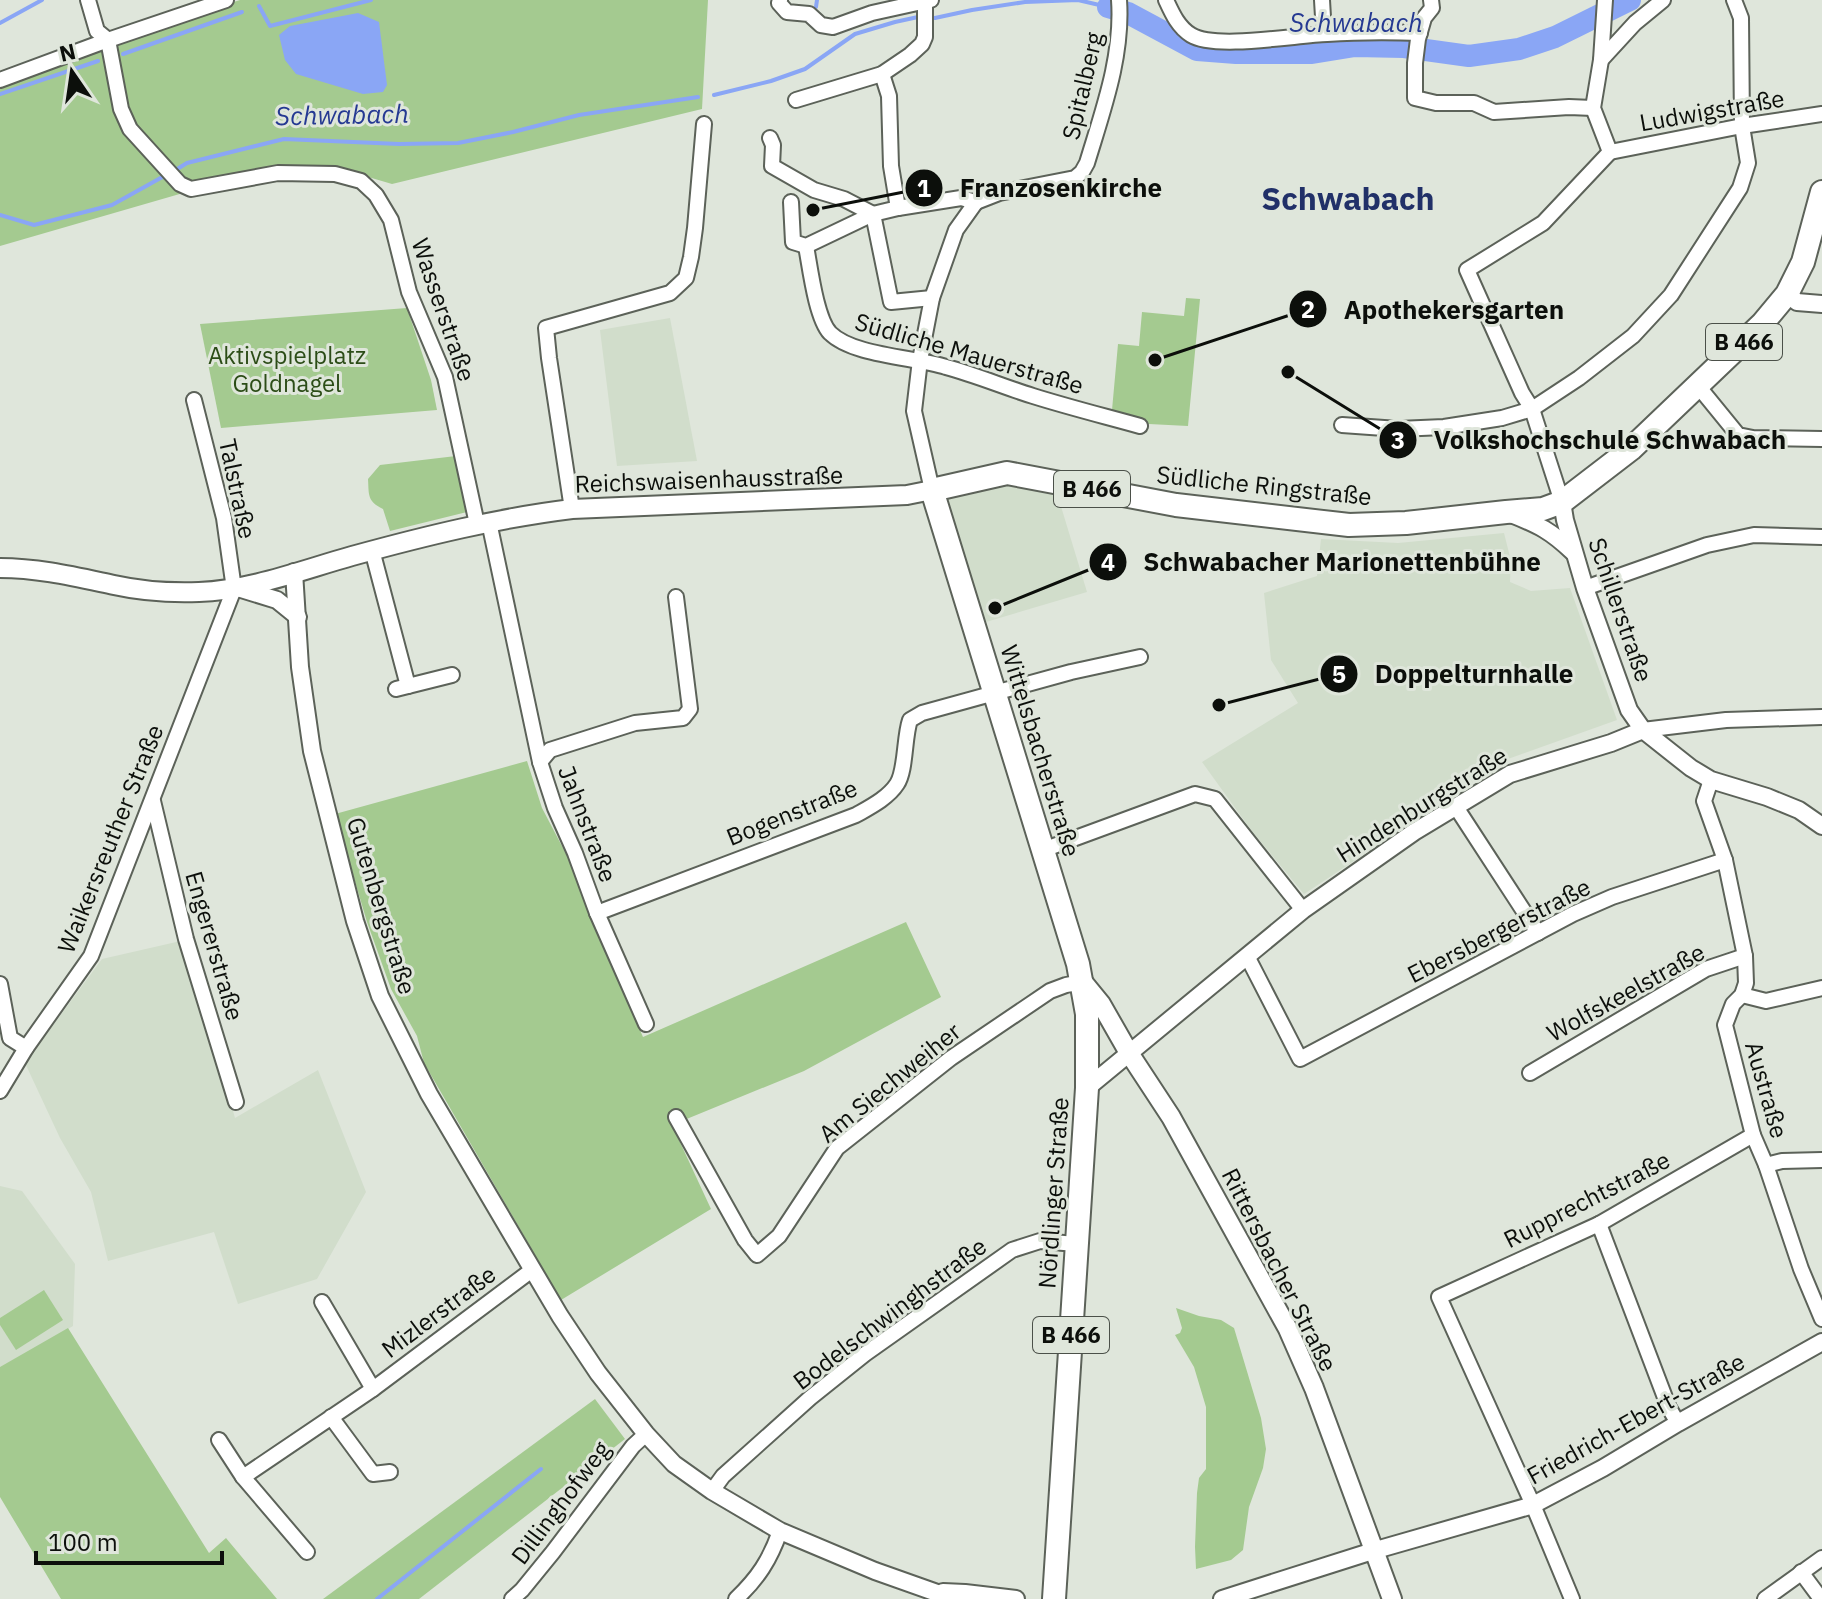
<svg xmlns="http://www.w3.org/2000/svg" width="1822" height="1599" viewBox="0 0 1822 1599" font-family="'IBM Plex Sans',sans-serif">
  <rect width="100%" height="100%" fill="#dfe6db"/>
  <g fill="#d1ddcb">
    <polygon points="670,318 697,461 617,466 600,330"/>
    <polygon points="1006,482 1056,490 1087,592 986,622 947,499"/>
    <polygon points="1504,533 1511,561 1510,582 1531,591 1570,588 1617,720 1508,759 1304,894 1251,830 1202,762 1298,703 1271,660 1264,593 1317,576 1321,539 1398,543"/>
    <polygon points="185,940 235,1118 318,1070 366,1192 317,1279 238,1304 214,1232 108,1261 91,1192 60,1138 25,1063 102,959"/>
    <polygon points="0,1186 22,1191 75,1264 73,1326 0,1368"/>
  </g>
  <g fill="#a4ca90">
    <polygon points="240,0 708,0 702,109 392,184 331,166 190,191 0,246 0,76"/>
    <polygon points="1186,298 1200,299 1188,426 1149,424 1116,418 1112,410 1118,344 1139,346 1142,312 1184,316"/>
    <polygon points="407,308 431,380 437,410 221,428 200,324"/>
    <path d="M456,456L467,512L390,531L383,509C367,501 369,495 368,479L380,465Z"/>
    <polygon points="527,761 542,808 574,869 591,916 643,1037 906,922 941,997 804,1071 672,1125 711,1209 561,1300 424,1063 417,1036 391,989 367,922 335,814"/>
    <polygon points="44,1290 63,1320 16,1350 0,1325 0,1318"/>
    <polygon points="1176,1308 1199,1316 1221,1320 1234,1328 1261,1418 1266,1449 1263,1468 1249,1507 1243,1550 1231,1560 1196,1569 1195,1547 1197,1493 1199,1478 1206,1469 1206,1407 1194,1367 1175,1335 1180,1333 1182,1328"/>
    <polygon points="68,1328 209,1553 226,1538 277,1599 61,1599 0,1497 0,1367"/>
    <polygon points="595,1399 625,1439 419,1599 323,1599"/>
  </g>
  <polygon fill="#8aa6f5" points="358,13 379,22 387,85 383,92 363,94 296,74 285,60 279,35 290,26"/>
  <g fill="none" stroke-linecap="round" stroke-linejoin="round">
    <g stroke="#8aa6f5" stroke-width="4">
      <polyline points="259,6 270,26 371,0"/>
      <polyline points="816,7 817,0"/>
      <polyline points="0,23 42,0"/>
      <polyline points="123,54 242,12"/>
      <polyline points="0,94 98,61"/>
      <polyline points="714,95 771,81 805,69 855,34 895,22 918,17 935,18 972,10 1025,2 1078,0 1108,7"/>
      <polyline points="174,171 187,163 284,139 399,144 458,143 513,132 579,115 698,97"/>
      <polyline points="0,215 34,225 112,205 166,175"/>
      <polyline points="377,1599 541,1469"/>
    </g>
    <polyline stroke="#8aa6f5" stroke-width="22" points="1108,7 1128,13 1197,50 1236,53 1312,53 1355,46 1404,47 1469,56 1519,49 1555,37 1630,0"/>
    <defs>
      <g id="minor">
        <polyline points="88,0 97,31 108,40"/>
        <polyline points="780,0 779,3 787,12 809,14 821,25 833,27 872,13 931,0"/>
        <path d="M1166,0C1172,13 1178,27 1191,35C1215,50 1296,35 1327,34C1358,32 1389,32 1420,33"/>
        <polyline points="1322,0 1324,34"/>
        <polyline points="1431,0 1432,8 1424,18 1418,39 1415,63 1415,98 1436,103 1474,103 1494,112 1569,107 1593,108"/>
        <polyline points="1605,0 1601,60 1593,108 1610,152"/>
        <polyline points="108,40 121,109 130,129 180,184 191,189 278,173 335,174 361,181 376,195 391,220 409,292 445,377 477,524"/>
        <polyline points="1601,60 1635,23 1663,0"/>
        <polyline points="882,74 889,96 891,166 898,208"/>
        <polyline points="0,80 108,40 226,0"/>
        <polyline points="796,100 882,74 910,55 922,44 925,37 925,0"/>
        <polyline points="770,138 773,145 772,166 814,190 844,199 873,214"/>
        <polyline points="1610,152 1742,126 1822,114"/>
        <polyline points="791,202 793,242 806,246 873,214 898,208 961,198 976,202"/>
        <path d="M976,202L999,193L1075,178L1082,172L1087,163C1103,110 1123,56 1119,0"/>
        <polyline points="873,214 891,302 932,298"/>
        <path d="M806,246C810,267 816,318 830,333C853,356 915,357 946,367C976,375 1004,387 1033,396C1068,407 1104,416 1140,426"/>
        <polyline points="1698,386 1738,435 1753,438 1822,439"/>
        <polyline points="1342,425 1398,429 1444,427 1502,418 1532,409 1579,378 1633,336 1671,295 1740,188 1748,163 1742,126 1741,18 1734,0"/>
        <polyline points="932,490 914,411 920,360 932,298 956,230 976,202"/>
        <polyline points="1562,502 1532,409 1522,393 1467,270 1543,223 1610,152"/>
        <polyline points="572,509 549,358 546,328 670,293 686,278 691,257 695,228 704,124"/>
        <polyline points="489,522 540,762 555,808 575,853 597,913 646,1024"/>
        <polyline points="372,550 408,686 396,689"/>
        <polyline points="1585,588 1707,545 1754,535 1822,537"/>
        <polyline points="408,686 452,675"/>
        <polyline points="1643,730 1726,720 1822,717"/>
        <polyline points="540,762 550,750 635,723 683,718 690,709 676,597"/>
        <polyline points="1711,780 1704,801 1725,860 1745,956 1746,983 1742,995 1733,1004 1725,1025 1753,1135 1766,1165 1801,1269 1822,1319"/>
        <polyline points="153,801 186,939 236,1102"/>
        <polyline points="1456,807 1538,933"/>
        <polyline points="1043,850 1195,794 1215,799 1303,910"/>
        <path d="M597,913L856,815C870,807 888,798 897,784C906,771 904,737 910,720L922,713L1071,672L1140,657"/>
        <polyline points="1247,956 1300,1059 1573,914 1612,897 1725,860"/>
        <polyline points="0,984 10,1038 26,1048"/>
        <polyline points="1742,995 1766,1001 1822,988"/>
        <polyline points="1530,1073 1706,969 1745,956"/>
        <polyline points="0,1091 26,1048 91,956 234,589 224,518 194,400"/>
        <polyline points="676,1117 745,1240 757,1255 779,1236 837,1148 951,1058 1050,991 1066,985 1083,982"/>
        <polyline points="1766,1165 1782,1161 1822,1160"/>
        <polyline points="1599,1224 1669,1408 1678,1423"/>
        <polyline points="322,1302 373,1389"/>
        <polyline points="331,1417 373,1474 390,1472"/>
        <polyline points="219,1440 243,1477 307,1552"/>
        <polyline points="243,1477 373,1389 532,1270"/>
        <polyline points="712,1491 723,1476 810,1398 865,1354 1012,1250 1040,1241 1076,1244"/>
        <polyline points="1801,1572 1821,1599"/>
        <polyline points="512,1599 522,1590 553,1552 633,1446 646,1434"/>
        <path d="M736,1599C758,1578 770,1560 780,1531"/>
        <polyline points="1572,1599 1533,1505 1439,1297 1599,1224 1753,1135"/>
        <polyline points="1765,1599 1822,1558"/>
      </g>
      <g id="tertiary">
        <polyline points="1787,294 1797,302 1822,304"/>
        <polyline points="1562,502 1565,520 1585,588 1629,710 1643,730 1691,768 1711,780 1767,797 1799,810 1822,826"/>
        <path d="M1511,514C1539,525 1551,531 1573,552"/>
        <polyline points="294,572 300,667 312,751 355,921 380,996 429,1094 560,1316 598,1373 646,1434 674,1464 712,1491 780,1531 875,1571 954,1599"/>
        <polyline points="238,588 277,600 298,617"/>
        <polyline points="1087,1088 1303,910 1414,832 1510,774 1611,743 1643,730"/>
        <polyline points="943,1592 965,1593 1016,1599"/>
        <polyline points="1222,1599 1376,1550 1533,1505 1603,1468 1678,1423 1822,1342"/>
      </g>
      <g id="secondary">
        <path d="M0,568C39,568 76,577 114,585C141,591 171,593 199,592C251,590 302,570 352,556C425,536 498,518 572,509L907,495L932,490"/>
        <polyline points="1083,982 1101,1004 1129,1053 1171,1117 1288,1329 1314,1388 1392,1599"/>
      </g>
      <polyline id="primary" points="1054,1599 1087,1088 1087,1014 1078,964 932,490 1007,473 1176,505 1349,525 1406,523 1506,512 1543,509 1562,502 1631,449 1762,324 1787,294 1803,262 1822,192"/>
    </defs>
    <use href="#minor" stroke="#5c6259" stroke-width="18"/>
    <use href="#tertiary" stroke="#5c6259" stroke-width="20"/>
    <use href="#secondary" stroke="#5c6259" stroke-width="22"/>
    <use href="#primary" stroke="#5c6259" stroke-width="26"/>
    <use href="#minor" stroke="#fff" stroke-width="14"/>
    <use href="#tertiary" stroke="#fff" stroke-width="16"/>
    <use href="#secondary" stroke="#fff" stroke-width="18"/>
    <use href="#primary" stroke="#fff" stroke-width="22"/>
  </g>
  <g text-anchor="middle" stroke-width="6" stroke-linejoin="round" paint-order="stroke">
    <g fill="#dfe6db" stroke="#4b5049" stroke-width="2">
      <rect x="1706" y="324" width="76" height="36" rx="6"/>
      <rect x="1054" y="471" width="76" height="36" rx="6"/>
      <rect x="1033" y="1317" width="76" height="36" rx="6"/>
    </g>
    <g font-size="22" font-weight="bold" fill="#0c0f0b">
      <text x="1744" y="350">B 466</text>
      <text x="1092" y="497">B 466</text>
      <text x="1071" y="1343">B 466</text>
    </g>
    <g font-size="24" fill="#0c0f0b" stroke="#dfe6db">
      <text transform="translate(1083 86) rotate(-77)" y="8">Spitalberg</text>
      <text transform="translate(1712 111) rotate(-10)" y="8">Ludwigstraße</text>
      <text transform="translate(443 310) rotate(71)" y="8">Wasserstraße</text>
      <text transform="translate(969 354) rotate(16)" y="8">Südliche Mauerstraße</text>
      <text transform="translate(709 480) rotate(-2)" y="8">Reichswaisenhausstraße</text>
      <text transform="translate(1264 486) rotate(6)" y="8">Südliche Ringstraße</text>
      <text transform="translate(237 489) rotate(78)" y="8">Talstraße</text>
      <text transform="translate(1620 610) rotate(71)" y="8">Schillerstraße</text>
      <text transform="translate(1040 751) rotate(73)" y="8">Wittelsbacherstraße</text>
      <text transform="translate(1422 805) rotate(-32)" y="8">Hindenburgstraße</text>
      <text transform="translate(792 813) rotate(-22)" y="8">Bogenstraße</text>
      <text transform="translate(587 824) rotate(69)" y="8">Jahnstraße</text>
      <text transform="translate(111 839) rotate(-68)" y="8">Waikersreuther Straße</text>
      <text transform="translate(381 906) rotate(73)" y="8">Gutenbergstraße</text>
      <text transform="translate(1499 931) rotate(-27)" y="8">Ebersbergerstraße</text>
      <text transform="translate(214 946) rotate(74)" y="8">Engererstraße</text>
      <text transform="translate(1626 993) rotate(-29)" y="8">Wolfskeelstraße</text>
      <text transform="translate(890 1083) rotate(-39)" y="8">Am Siechweiher</text>
      <text transform="translate(1766 1090) rotate(74)" y="8">Austraße</text>
      <text transform="translate(1054 1193) rotate(-86)" y="8">Nördlinger Straße</text>
      <text transform="translate(1587 1200) rotate(-27)" y="8">Rupprechtstraße</text>
      <text transform="translate(1279 1270) rotate(63)" y="8">Rittersbacher Straße</text>
      <text transform="translate(439 1312) rotate(-37)" y="8">Mizlerstraße</text>
      <text transform="translate(890 1314) rotate(-37)" y="8">Bodelschwinghstraße</text>
      <text transform="translate(1636 1419) rotate(-29)" y="8">Friedrich-Ebert-Straße</text>
      <text transform="translate(561 1503) rotate(-53)" y="8">Dillinghofweg</text>
    </g>
    <g font-size="24" fill="#2c4d17" stroke="#dfe6db">
      <text x="287" y="364">Aktivspielplatz<tspan x="287" dy="28">Goldnagel</tspan></text>
    </g>
    <g font-size="26" font-style="italic" fill="#253992" stroke="#dfe6db">
      <text x="1356" y="32">Schwabach</text>
      <text transform="translate(342 115) rotate(-1)" y="9">Schwabach</text>
    </g>
    <g font-size="32" font-weight="bold" fill="#213068" stroke="#dfe6db">
      <text x="1348" y="210">Schwabach</text>
    </g>
  </g>
  <path fill="none" stroke="#0c0f0b" stroke-width="3" d="M813 210L924 188M1155 360L1308 309M1288 372L1398 440M995 608L1108 562M1219 705L1339 674"/>
  <g fill="#0c0f0b" stroke="#dfe6db" stroke-width="3">
    <circle cx="813" cy="210" r="8"/>
    <circle cx="1155" cy="360" r="8"/>
    <circle cx="1288" cy="372" r="8"/>
    <circle cx="995" cy="608" r="8"/>
    <circle cx="1219" cy="705" r="8"/>
    <circle cx="924" cy="188" r="20"/>
    <circle cx="1308" cy="309" r="20"/>
    <circle cx="1398" cy="440" r="20"/>
    <circle cx="1108" cy="562" r="20"/>
    <circle cx="1339" cy="674" r="20"/>
  </g>
  <g font-size="24" text-anchor="middle" font-weight="bold" fill="#fff">
    <text x="924" y="197">1</text>
    <text x="1308" y="318">2</text>
    <text x="1398" y="449">3</text>
    <text x="1108" y="571">4</text>
    <text x="1339" y="683">5</text>
  </g>
  <g font-size="26" text-anchor="middle" font-weight="bold" fill="#0c0f0b" stroke="#dfe6db" stroke-width="6" stroke-linejoin="round" paint-order="stroke">
    <text x="1061" y="197">Franzosenkirche</text>
    <text x="1454" y="319">Apothekersgarten</text>
    <text x="1610" y="449">Volkshochschule Schwabach</text>
    <text x="1342" y="571">Schwabacher Marionettenbühne</text>
    <text x="1474" y="683">Doppelturnhalle</text>
  </g>
  <g transform="translate(72 72) rotate(347)" stroke="#dfe6db" stroke-width="6" paint-order="stroke">
  <path d="M0-6L14 30L0 20L-14 30Z" fill="#0c0f0b"/>
  <text y="-12" font-size="22" font-weight="bold" text-anchor="middle" fill="#0c0f0b">N</text>
  </g>
  <path d="M36 1551v12h186v-12" fill="none" stroke="#0c0f0b" stroke-width="4"/>
  <text x="48" y="1551" font-size="24" fill="#0c0f0b" stroke="#dfe6db" stroke-width="6" paint-order="stroke">100 m</text>
</svg>
